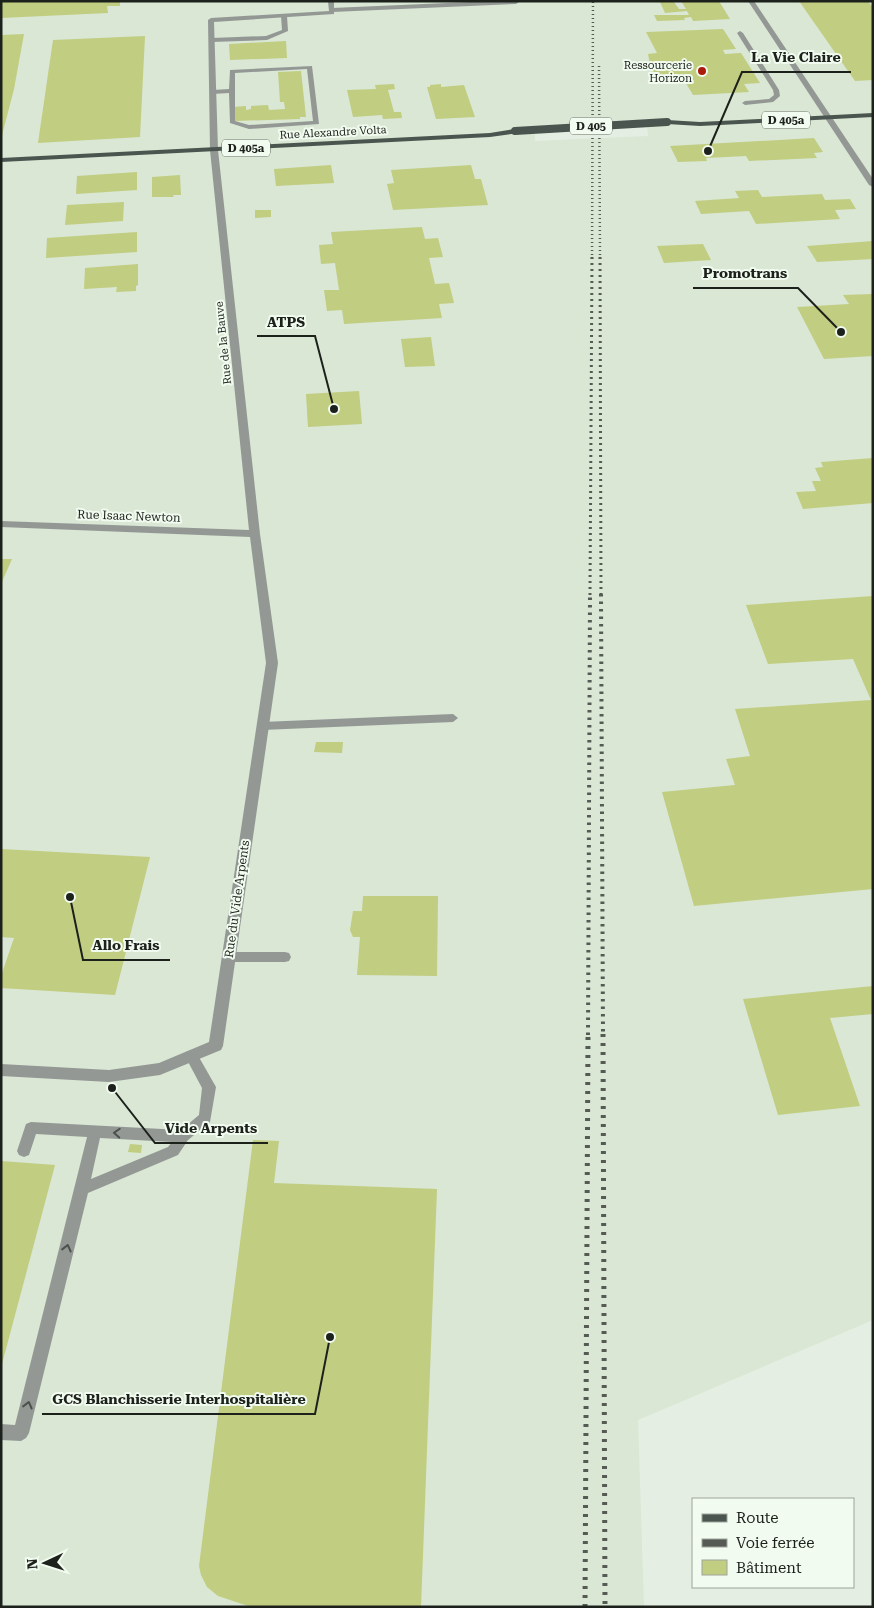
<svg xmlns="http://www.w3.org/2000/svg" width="874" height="1608" viewBox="0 0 874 1608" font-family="'Roboto Serif',serif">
  <rect width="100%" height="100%" fill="#e5eee2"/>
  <path fill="#d9e7d4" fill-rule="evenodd" d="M1,1H873V1320L638,1420L644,1607H1ZM647,124L648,136L535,141V127Z"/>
  <g fill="#c1cd80">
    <polygon points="1,1 120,1 120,6 107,6 108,13 1,18"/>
    <polygon points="681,1 719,1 730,19 693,21 691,17 684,18 685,20 657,21 654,15 689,15 687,11 665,13 660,2 674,2 679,9 686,9"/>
    <polygon points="799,1 868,1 873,8 873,80 855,81"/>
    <polygon points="723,29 736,49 723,50 725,54 741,53 760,83 744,84 749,92 693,95 683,78 657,79 650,64 648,54 657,53 646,32"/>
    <polygon points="24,34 14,89 1,139 1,35"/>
    <polygon points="145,36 140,137 38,143 53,40"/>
    <polygon points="286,41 287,58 230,60 229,44"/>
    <polygon points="301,71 306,117 300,117 300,119 234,121 233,107 246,106 246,110 251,109 251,106 268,105 269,110 285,109 284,102 280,102 278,72"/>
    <polygon points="394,84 395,89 388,90 394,112 401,112 402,118 383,119 382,115 353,117 347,90 376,89 375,85"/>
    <polygon points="441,84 441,87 464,85 475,117 436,119 427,87 430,87 430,85"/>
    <polygon points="814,138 823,152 814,153 817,158 749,161 746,156 706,158 707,161 678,162 670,146"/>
    <polygon points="331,165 334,183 276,186 274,169"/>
    <polygon points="471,165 475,179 481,179 488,205 393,210 387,184 394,183 391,170"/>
    <polygon points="137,172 137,190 76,194 77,176"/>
    <polygon points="180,175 181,195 173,195 174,197 152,197 152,177"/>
    <polygon points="758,190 762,197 822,194 825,200 850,199 856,209 835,210 840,219 756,224 749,211 701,214 695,201 739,198 735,191"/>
    <polygon points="124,202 123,221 65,225 67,205"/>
    <polygon points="255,210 271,210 271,217 255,218"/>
    <polygon points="422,227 425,239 438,238 443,257 429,258 435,284 449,283 454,303 439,304 442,318 344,324 342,310 327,311 324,290 339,290 335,263 321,264 319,245 333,244 331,232"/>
    <polygon points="137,232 137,252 46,258 47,238"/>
    <polygon points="873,241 873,259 817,262 807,246"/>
    <polygon points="703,244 711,260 664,263 657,246"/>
    <polygon points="138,264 138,285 136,286 136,291 116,292 117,287 84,289 85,268"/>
    <polygon points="873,294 873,356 824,359 797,307 849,304 843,295"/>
    <polygon points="431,337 435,366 405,367 401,339"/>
    <polygon points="359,391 362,424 308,427 306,394"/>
    <polygon points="873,458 873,503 803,509 796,492 816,491 812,481 821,481 815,468 823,467 821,462"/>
    <polygon points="1,559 12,559 1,584"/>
    <polygon points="873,596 873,889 694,906 662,792 735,785 726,759 750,756 735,709 871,700 853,659 768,664 746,605"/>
    <polygon points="316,742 343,742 342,753 314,752"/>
    <polygon points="1,849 150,857 115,995 1,988 1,976 14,938 1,937"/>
    <polygon points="363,896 438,896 437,976 357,975 360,937 353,937 350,930 353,911 362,911"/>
    <polygon points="873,986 873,1014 830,1018 860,1106 778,1115 743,999"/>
    <polygon points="253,1140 279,1141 274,1183 437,1189 421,1607 251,1607 218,1596 207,1587 201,1575 199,1566"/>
    <polygon points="130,1144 142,1145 141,1153 128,1152"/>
    <polygon points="1,1161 55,1165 2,1364 1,1363"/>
  </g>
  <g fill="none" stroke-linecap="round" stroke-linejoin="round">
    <g fill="#939895" fill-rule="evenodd">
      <polygon points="493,1 519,2 516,4 332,12 329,10 332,8"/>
      <polygon points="284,14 287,16 288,31 267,40 212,42 209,40 212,38 266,36 282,30 281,16"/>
      <polygon points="740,31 743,33 779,90 780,96 773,102 745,105 742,103 745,101 769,99 774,95 773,90 737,33"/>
      <path d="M312,66L319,124L249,129L230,123L229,93L213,94L210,92L213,90L229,89L230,70ZM307,69L313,121L249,125L235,121V73Z"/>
      <polygon points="453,714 458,718 453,722 262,730 257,726 262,722"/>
      <polygon points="228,952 285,952 289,953 291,957 289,961 285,962 228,962 224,961 222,957 224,953"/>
      <path d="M191,1050L196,1052L216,1087L210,1122L188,1140L178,1155L88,1193L29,1433L26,1438L21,1441L1,1440V1424L15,1425L87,1137L36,1134L29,1155L24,1157L19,1155L17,1151L26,1124L31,1122L181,1130L199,1115L202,1088L185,1056L186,1052ZM100,1138L172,1142L168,1147L91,1179Z"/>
    </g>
    <g fill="#939895" fill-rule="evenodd">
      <polygon points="328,1 334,1 334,14 214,22 218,150 260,534 278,663 223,1046 221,1050 160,1075 109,1082 1,1076 1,1064 109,1070 159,1063 209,1042 266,663 250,537 1,527 1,521 249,530 210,150 208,20 211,18 329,11"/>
      <polygon points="748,1 754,1 873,179 873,187 869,185"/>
    </g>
    <g fill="#4b554f" fill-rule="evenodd">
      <polygon points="873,113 873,117 700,126 667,124 663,122 667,120 700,122"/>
      <polygon points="515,129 518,129 518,133 490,137 1,162 1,158 490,133"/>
    </g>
    <g stroke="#555b54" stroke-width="2.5" stroke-dasharray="1 3" stroke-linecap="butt">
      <polyline points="599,66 600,259"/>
      <polyline points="592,259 593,1"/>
    </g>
    <g stroke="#555b54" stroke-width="3" stroke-dasharray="2 4" stroke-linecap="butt">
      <polyline points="600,257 601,595"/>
      <polyline points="590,595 592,257"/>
    </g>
    <g stroke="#555b54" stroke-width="4" stroke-dasharray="2.5 5" stroke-linecap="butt">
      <polyline points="601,594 603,1035"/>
      <polyline points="588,1035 590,594"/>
    </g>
    <g stroke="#555b54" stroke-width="5" stroke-dasharray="3 6" stroke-linecap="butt">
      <polyline points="603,1034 605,1607"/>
      <polyline points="585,1607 588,1034"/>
    </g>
    <polyline stroke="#4b554f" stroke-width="8" points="515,131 667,122"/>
  </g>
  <defs><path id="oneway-chevron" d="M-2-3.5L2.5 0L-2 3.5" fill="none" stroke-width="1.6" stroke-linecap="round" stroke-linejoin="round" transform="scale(1.25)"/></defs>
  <g stroke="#4c514c">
    <use href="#oneway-chevron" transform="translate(117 1133) rotate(-177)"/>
    <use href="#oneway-chevron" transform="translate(67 1248) rotate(-76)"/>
    <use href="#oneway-chevron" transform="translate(28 1405) rotate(-76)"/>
  </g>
  <circle fill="#ab1b0b" stroke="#f2fbef" stroke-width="2" cx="702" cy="71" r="5"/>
  <g text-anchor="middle" stroke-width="4" stroke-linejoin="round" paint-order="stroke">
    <g font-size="11" fill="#1d211c" stroke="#f2fbef" text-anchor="end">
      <text x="692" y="69">Ressourcerie<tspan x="692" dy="13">Horizon</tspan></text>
    </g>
    <g fill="#f2fbef" stroke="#5d625b" stroke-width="1">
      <rect x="762" y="111.5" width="48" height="17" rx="4"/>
      <rect x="570" y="117.5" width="42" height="17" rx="4"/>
      <rect x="222" y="139.5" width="48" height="17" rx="4"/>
    </g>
    <g font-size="11" font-weight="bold" fill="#1d211c">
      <text x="786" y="124">D 405a</text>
      <text x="591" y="130">D 405</text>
      <text x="246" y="152">D 405a</text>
    </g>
    <g font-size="11" fill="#1d211c" stroke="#f2fbef">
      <text transform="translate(333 132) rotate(-3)" y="4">Rue Alexandre Volta</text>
      <text transform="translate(223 343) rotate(-96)" y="4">Rue de la Bauve</text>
    </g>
    <g font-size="12" fill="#1d211c" stroke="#f2fbef">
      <text transform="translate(129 516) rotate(2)" y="4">Rue Isaac Newton</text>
      <text transform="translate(237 899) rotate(-82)" y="4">Rue du Vide Arpents</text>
    </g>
  </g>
  <path fill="none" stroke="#1d211c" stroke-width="2" d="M708 151L742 72H851M841 332L798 288H693M334 409L315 336H257M70 897L83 960H170M112 1088L155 1143H268M330 1337L315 1414H42"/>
  <g fill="#1d211c" stroke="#f2fbef" stroke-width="2">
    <circle cx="708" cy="151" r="5"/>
    <circle cx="841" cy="332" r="5"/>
    <circle cx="334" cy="409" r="5"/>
    <circle cx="70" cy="897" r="5"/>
    <circle cx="112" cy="1088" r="5"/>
    <circle cx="330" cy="1337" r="5"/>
  </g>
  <g font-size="14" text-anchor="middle" font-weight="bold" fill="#1d211c" stroke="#f2fbef" stroke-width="4" stroke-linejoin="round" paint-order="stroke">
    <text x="796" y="62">La Vie Claire</text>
    <text x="745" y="278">Promotrans</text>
    <text x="286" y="327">ATPS</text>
    <text x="126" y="950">Allo Frais</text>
    <text x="211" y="1133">Vide Arpents</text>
    <text x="179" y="1404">GCS Blanchisserie Interhospitalière</text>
  </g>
  <rect width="874" height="1608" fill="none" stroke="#1d211c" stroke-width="5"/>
  <rect x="692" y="1498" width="162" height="90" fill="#f2fbef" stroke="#9da49b"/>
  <rect x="702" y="1514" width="25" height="8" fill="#4b554f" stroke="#9da49b"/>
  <text x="736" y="1523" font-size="15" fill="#1d211c">Route</text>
  <rect x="702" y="1539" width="25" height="8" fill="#555b54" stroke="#9da49b"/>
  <text x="736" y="1548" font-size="15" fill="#1d211c">Voie ferrée</text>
  <rect x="702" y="1560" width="25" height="15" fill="#c1cd80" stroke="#9da49b"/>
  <text x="736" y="1573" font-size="15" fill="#1d211c">Bâtiment</text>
  <g transform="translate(45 1563) rotate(266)" stroke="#f2fbef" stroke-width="4" paint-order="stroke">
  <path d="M0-4L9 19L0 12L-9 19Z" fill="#1d211c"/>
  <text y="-8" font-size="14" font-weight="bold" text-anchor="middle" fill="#1d211c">N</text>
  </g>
</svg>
